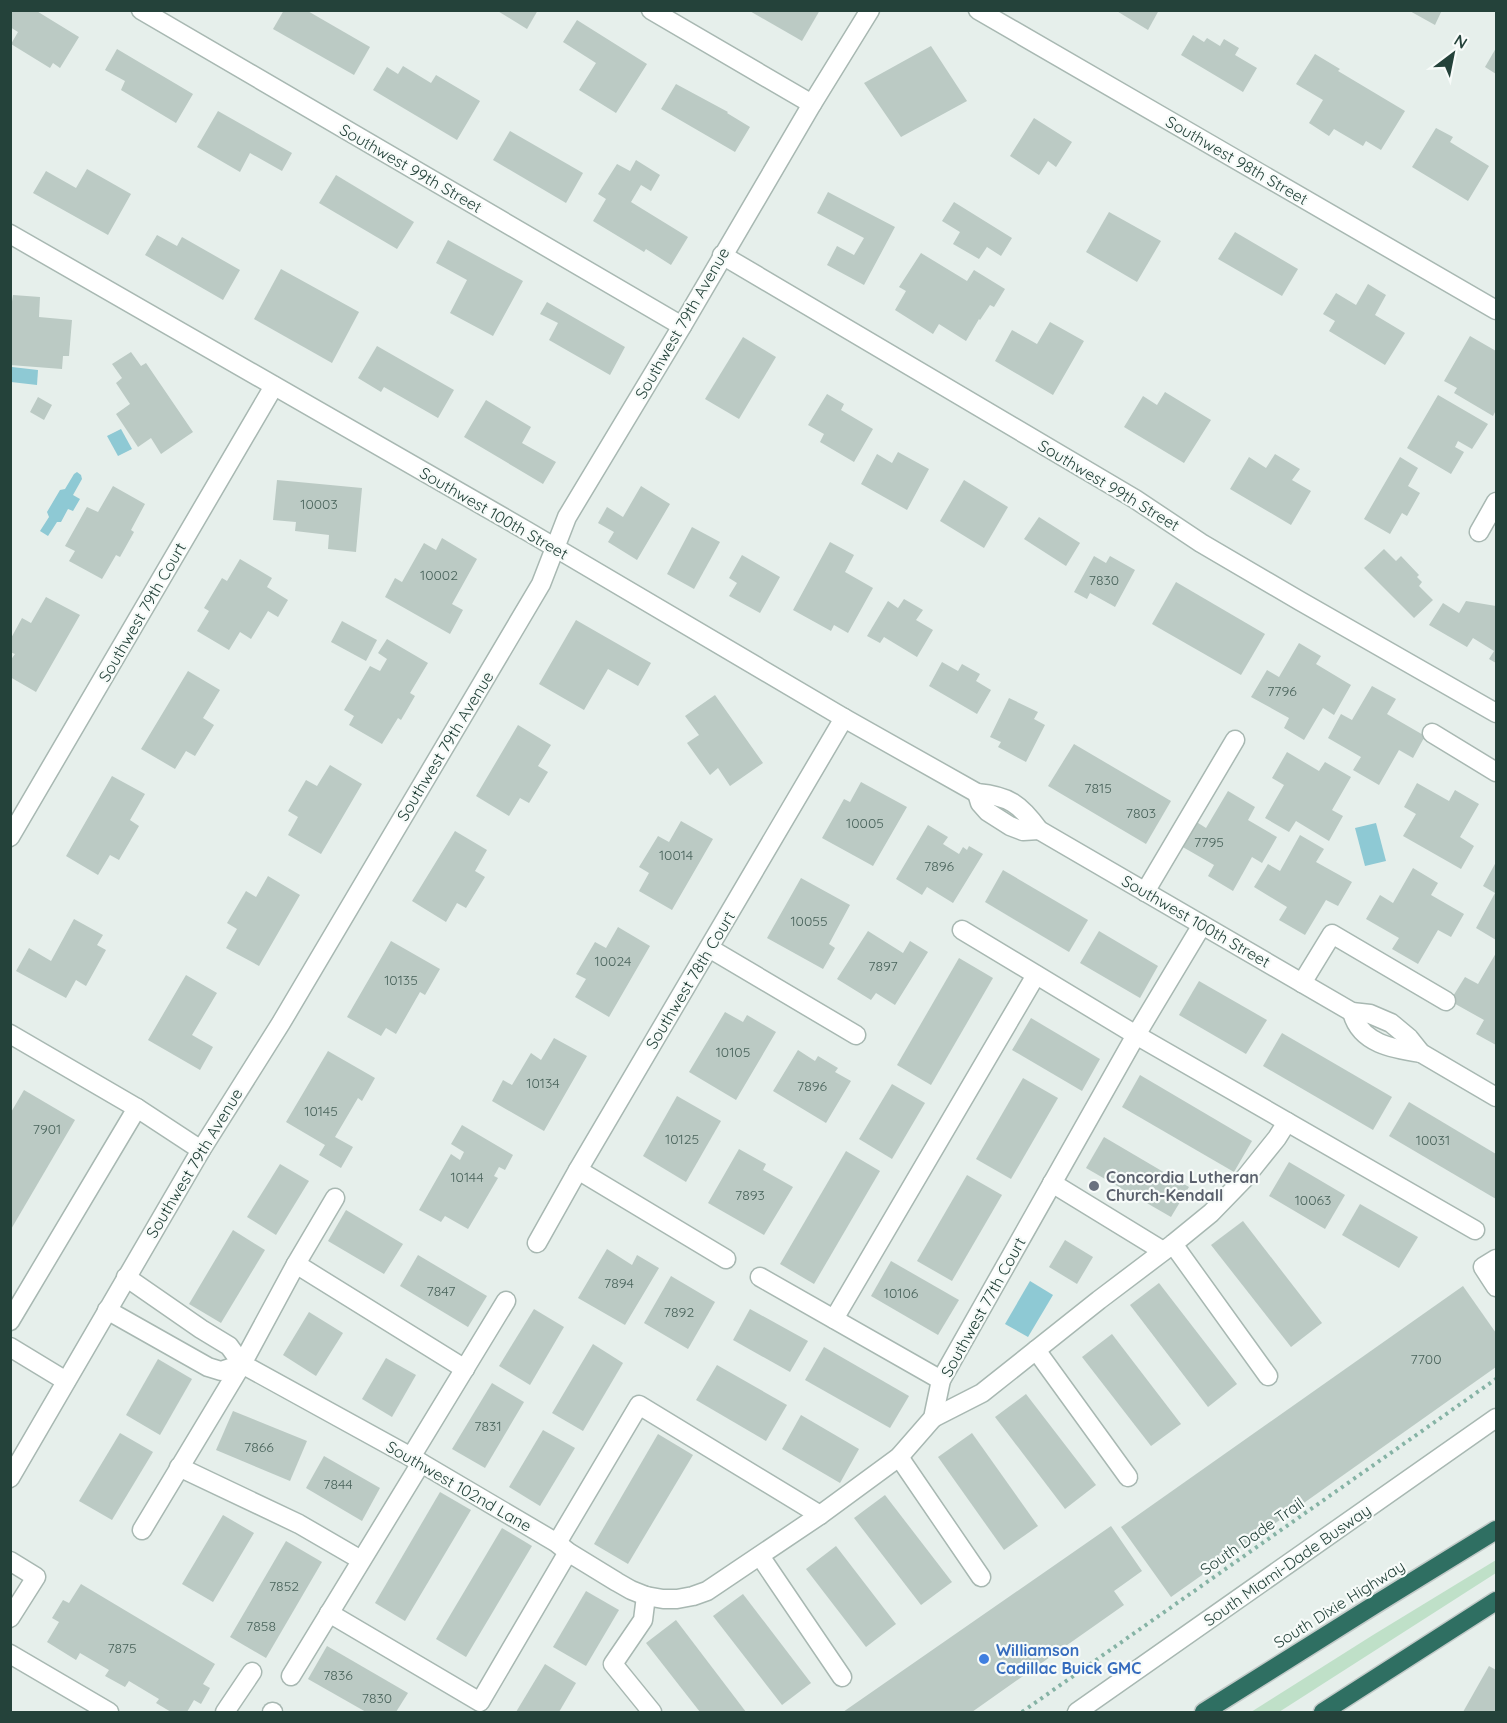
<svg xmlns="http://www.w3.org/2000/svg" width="1507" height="1723" viewBox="0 0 1507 1723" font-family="Quicksand,sans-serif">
  <rect width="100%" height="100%" fill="#e6efeb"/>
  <polygon fill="#bfe0c8" points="1496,1560 1496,1573 1279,1712 1251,1712 1373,1635"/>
  <g fill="#8ec9d4">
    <polygon points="12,367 38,370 37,385 11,382"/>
    <polygon points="121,429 132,449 118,456 107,436"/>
    <polygon points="77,472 81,475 82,479 73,495 80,499 73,511 68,509 61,522 57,522 48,536 40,531 49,517 47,512 60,490 65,489 74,474"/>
    <polygon points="1376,823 1386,861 1365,866 1355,828"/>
    <polygon points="1030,1281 1053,1295 1028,1337 1005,1324"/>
  </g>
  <g fill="#bbcac4">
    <polygon points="10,10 35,10 79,37 60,68 53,63 50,68 11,44 18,32 10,27"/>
    <polygon points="284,10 306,10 370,47 354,75 273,29"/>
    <polygon points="496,10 538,10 527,29"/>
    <polygon points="748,10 820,10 802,41"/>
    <polygon points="1115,10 1159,10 1148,30"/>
    <polygon points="1408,10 1442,10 1435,25"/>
    <polygon points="577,20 647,64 616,113 579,90 596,63 563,42"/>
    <polygon points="1193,35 1204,42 1207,38 1220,46 1224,39 1239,48 1235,55 1257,68 1243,92 1181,55"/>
    <polygon points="931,46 967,101 901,137 864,83"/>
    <polygon points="1496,48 1496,74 1485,67"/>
    <polygon points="117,49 193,94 176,123 121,90 125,81 105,70"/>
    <polygon points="1315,54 1340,69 1338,71 1405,111 1381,150 1366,141 1363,146 1334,129 1329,136 1309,123 1323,100 1296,84"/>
    <polygon points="403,66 431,83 436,75 480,101 457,140 373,90 387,67 398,74"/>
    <polygon points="676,84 728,112 727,113 750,127 735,152 661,109"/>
    <polygon points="218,111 292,153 282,171 250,153 240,172 197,147"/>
    <polygon points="1034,118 1072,142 1056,167 1048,161 1039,175 1010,156"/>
    <polygon points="1436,128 1453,137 1450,142 1489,166 1468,201 1412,167"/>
    <polygon points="510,131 583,173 566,203 493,160"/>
    <polygon points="636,160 660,175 651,191 641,185 631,202 688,237 671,265 646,249 644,252 593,221 606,199 598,194 617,164 630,171"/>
    <polygon points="87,169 131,194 108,235 33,193 46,171 76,188"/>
    <polygon points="336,175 414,222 397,249 319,203"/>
    <polygon points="828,192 895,227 864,285 827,265 837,246 854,255 864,238 817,213"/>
    <polygon points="954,202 1012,238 1001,256 987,247 979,259 953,244 960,232 942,221"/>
    <polygon points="1109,212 1161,241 1137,282 1086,252"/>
    <polygon points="1235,232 1298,269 1282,296 1218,259"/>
    <polygon points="157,235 177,246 182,237 240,270 223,300 145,255"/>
    <polygon points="448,240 523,281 493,336 450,313 467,280 436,263"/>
    <polygon points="921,253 967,281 974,270 1005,289 994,307 990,305 980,320 979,319 966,341 939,324 933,334 895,310 906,291 899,287"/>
    <polygon points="281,269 359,312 332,363 254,319"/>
    <polygon points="1368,284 1386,295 1375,315 1405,333 1385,365 1329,331 1335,321 1323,314 1336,293 1356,305"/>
    <polygon points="13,295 40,297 39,317 72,320 69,356 63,356 62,369 10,365 10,315"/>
    <polygon points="547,302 625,347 610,375 549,340 558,323 540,314"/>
    <polygon points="1050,322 1084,341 1053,395 995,361 1012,330 1037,344"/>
    <polygon points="1470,336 1496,351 1496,410 1493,416 1454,393 1457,388 1444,381"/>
    <polygon points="743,337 776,357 739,419 705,399"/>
    <polygon points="377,346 454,390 438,418 384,387 381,392 358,378"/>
    <polygon points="131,352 141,366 146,363 193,432 161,454 151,438 138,447 116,414 130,404 116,383 122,378 112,364"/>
    <polygon points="1165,392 1211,420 1184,463 1124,427 1143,396 1157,405"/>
    <polygon points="827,394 844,404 841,410 873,429 854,462 820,442 824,434 808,425"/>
    <polygon points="1438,395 1488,424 1472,449 1458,441 1455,447 1464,452 1451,474 1407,448"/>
    <polygon points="38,397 52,405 44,420 30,412"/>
    <polygon points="486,400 531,427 522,443 556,462 543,484 464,437"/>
    <polygon points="898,452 929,469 907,510 861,484 877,454 892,463"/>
    <polygon points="1275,454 1300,469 1292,480 1311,491 1291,525 1230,489 1249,457 1266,468"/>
    <polygon points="1400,457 1418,468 1408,486 1420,493 1407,516 1402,513 1390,534 1364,519"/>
    <polygon points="277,480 362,488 356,552 328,549 329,535 295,531 296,522 273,520"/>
    <polygon points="964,480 1008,507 984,548 940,521"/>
    <polygon points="113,486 145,504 131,530 134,532 120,557 116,555 102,579 69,561 75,551 65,546 87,507 98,512"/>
    <polygon points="641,486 670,504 637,560 608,542 614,532 598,523 607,507 623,517"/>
    <polygon points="1039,517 1080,543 1066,566 1024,539"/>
    <polygon points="692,527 720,542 694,589 667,574"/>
    <polygon points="442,538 477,559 452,604 463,610 450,634 385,597 395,578 402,582 424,543 436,550"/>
    <polygon points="830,542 854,555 845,572 873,588 848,633 834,625 831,631 793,610"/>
    <polygon points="1384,549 1396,561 1401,556 1419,575 1417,577 1422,582 1419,586 1433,600 1414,618 1364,568"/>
    <polygon points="742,555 780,577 760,613 729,596 737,583 729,578"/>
    <polygon points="1094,556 1106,563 1110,556 1135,570 1115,607 1090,593 1087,599 1074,592"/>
    <polygon points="240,559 272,578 267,587 288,600 278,617 268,611 251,639 240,632 229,650 197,631 209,611 204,608 222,578 227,581"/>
    <polygon points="1176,582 1265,634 1241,675 1152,624"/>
    <polygon points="46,597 80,615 36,692 10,677 10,661 15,654 10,652 10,640 22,618 31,623"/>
    <polygon points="904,599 923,610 916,620 933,630 917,657 884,637 880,643 867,636 888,601 898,608"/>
    <polygon points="1466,601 1496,606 1496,663 1489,659 1494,651 1473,638 1467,647 1429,625 1443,603 1459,613"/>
    <polygon points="576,620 651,663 638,686 608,669 584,710 539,684"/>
    <polygon points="342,621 377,640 366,661 331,642"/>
    <polygon points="387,639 428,663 410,693 415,696 401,720 398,718 382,744 349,725 354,716 344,710 370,666 380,671 387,659 378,653"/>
    <polygon points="1299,643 1321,656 1316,664 1351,685 1334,715 1323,708 1304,740 1284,728 1289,718 1251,697 1267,670 1279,677"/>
    <polygon points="942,662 958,671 962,664 980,674 976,681 991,690 977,714 929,686"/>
    <polygon points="188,671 220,690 203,718 214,725 195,756 186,751 175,769 141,749"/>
    <polygon points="1372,686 1396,699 1387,714 1425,736 1413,758 1399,750 1379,785 1353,770 1361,757 1328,738 1341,714 1352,720"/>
    <polygon points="715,695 763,763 730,786 718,768 710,775 687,743 699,735 685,716"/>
    <polygon points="1009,698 1038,712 1034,719 1045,725 1026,762 998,747 1001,742 990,737"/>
    <polygon points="518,725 551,745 538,766 548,772 529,803 520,798 509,816 476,796"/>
    <polygon points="1074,744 1171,801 1146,844 1048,786"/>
    <polygon points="1287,752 1319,771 1325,762 1351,777 1332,810 1343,816 1329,841 1296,821 1289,832 1265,818 1284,785 1272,778"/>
    <polygon points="330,765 362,784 321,854 288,835 298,817 288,811 306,780 317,786"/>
    <polygon points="112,776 145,794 130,820 139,826 119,860 110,855 98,875 66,856"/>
    <polygon points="861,782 907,807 873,866 822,838 844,799 850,802"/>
    <polygon points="1417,783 1449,801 1455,790 1479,804 1460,837 1474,846 1461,869 1403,836 1416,814 1404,807"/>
    <polygon points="1228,791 1255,807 1248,820 1277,837 1262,863 1252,857 1233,891 1208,876 1214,865 1181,846 1195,821 1206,828"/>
    <polygon points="681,821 713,839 672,910 639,891 649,873 639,867 658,836 669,842"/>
    <polygon points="928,825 948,837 943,844 959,854 963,847 967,850 969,846 983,854 953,903 927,887 922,895 896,879"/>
    <polygon points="455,831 487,850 475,871 485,877 466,908 457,903 446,922 412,901"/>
    <polygon points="1300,835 1324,849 1316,862 1352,882 1338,906 1326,900 1305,935 1279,920 1287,907 1254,887 1268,864 1280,871"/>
    <polygon points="1496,862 1496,940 1476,928 1495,893 1483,886"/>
    <polygon points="1413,868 1438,883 1431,895 1464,914 1451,937 1438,930 1418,964 1392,949 1399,938 1366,919 1380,895 1393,903"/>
    <polygon points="1003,870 1088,920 1069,952 985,902"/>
    <polygon points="268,876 300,895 259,966 226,948 237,929 227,923 246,891 256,897"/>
    <polygon points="801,878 850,905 829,944 835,948 823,969 767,938"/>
    <polygon points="74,919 103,935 97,945 106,950 86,986 76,980 66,998 16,971 29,948 51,961"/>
    <polygon points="618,927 650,946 609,1017 575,997 586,979 576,974 595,942 606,948"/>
    <polygon points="868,931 903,953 910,941 928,952 895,1005 876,993 871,1000 837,979"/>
    <polygon points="1099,931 1158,966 1140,998 1080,963"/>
    <polygon points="391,941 440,969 425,995 420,992 396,1034 386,1028 381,1036 347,1017"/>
    <polygon points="1496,953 1496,1045 1476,1034 1484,1020 1450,1001 1465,977 1478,984"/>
    <polygon points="959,958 993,978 931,1085 897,1065"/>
    <polygon points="186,975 217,993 192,1035 213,1047 200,1070 148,1040"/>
    <polygon points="1199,981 1267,1020 1246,1054 1179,1015"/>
    <polygon points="725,1012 743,1022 747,1015 776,1032 736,1100 689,1072"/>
    <polygon points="1031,1018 1100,1059 1082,1091 1012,1050"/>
    <polygon points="1282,1033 1392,1097 1373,1130 1263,1066"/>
    <polygon points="554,1038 587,1056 544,1131 492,1101 503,1080 512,1085 531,1053 541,1060"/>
    <polygon points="798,1050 815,1061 818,1056 838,1068 835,1072 851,1081 826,1123 773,1091"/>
    <polygon points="328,1051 375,1078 362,1101 358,1098 335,1137 353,1147 341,1168 319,1155 325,1145 286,1122"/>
    <polygon points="1140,1075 1252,1141 1234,1172 1122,1107"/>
    <polygon points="1023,1078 1058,1098 1011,1179 976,1159"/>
    <polygon points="892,1084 925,1103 892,1159 859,1139"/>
    <polygon points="24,1090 75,1120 10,1231 10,1114"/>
    <polygon points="677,1096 721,1121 686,1182 643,1156"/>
    <polygon points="1409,1102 1496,1154 1496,1199 1389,1136"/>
    <polygon points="462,1125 513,1155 505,1170 499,1167 494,1176 498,1178 468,1229 445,1216 441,1222 419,1210 451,1154 460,1160 464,1152 451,1144"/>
    <polygon points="1104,1137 1189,1187 1171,1217 1086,1168"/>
    <polygon points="739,1149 766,1164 763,1170 793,1187 764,1235 708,1203"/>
    <polygon points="846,1151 880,1171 814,1284 780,1264"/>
    <polygon points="1289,1162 1345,1195 1325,1229 1269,1196"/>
    <polygon points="280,1164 309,1181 276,1235 247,1217"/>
    <polygon points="967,1175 1002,1195 952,1281 917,1261"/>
    <polygon points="1360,1204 1418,1237 1399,1268 1342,1235"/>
    <polygon points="346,1210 403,1244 384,1274 328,1241"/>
    <polygon points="1243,1221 1322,1323 1291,1347 1211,1245"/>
    <polygon points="233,1230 265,1250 221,1323 189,1304"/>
    <polygon points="1065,1240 1093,1257 1077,1284 1049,1267"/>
    <polygon points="607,1249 632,1265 637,1255 659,1268 625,1325 578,1298"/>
    <polygon points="418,1255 487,1296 468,1327 400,1286"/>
    <polygon points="891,1261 959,1300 938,1335 871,1296"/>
    <polygon points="671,1276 715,1302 688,1349 644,1323"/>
    <polygon points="1159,1283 1237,1384 1208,1407 1130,1305"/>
    <polygon points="1463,1286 1496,1333 1496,1367 1171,1597 1121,1527"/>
    <polygon points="534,1309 564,1327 530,1385 499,1366"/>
    <polygon points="750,1309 808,1341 790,1372 733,1340"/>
    <polygon points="309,1312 343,1333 316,1376 283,1355"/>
    <polygon points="1112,1334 1181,1424 1151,1446 1082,1357"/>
    <polygon points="593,1344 623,1363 583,1431 552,1413"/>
    <polygon points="824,1347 909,1396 890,1428 805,1380"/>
    <polygon points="386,1358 416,1375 392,1417 362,1399"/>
    <polygon points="158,1359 192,1379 160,1435 126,1415"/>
    <polygon points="717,1365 787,1405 766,1441 696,1400"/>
    <polygon points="492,1383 524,1402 485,1468 452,1449"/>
    <polygon points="1026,1394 1096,1485 1065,1509 995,1417"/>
    <polygon points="233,1411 307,1441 290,1481 216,1450"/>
    <polygon points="801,1415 859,1449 840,1483 782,1449"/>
    <polygon points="543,1430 575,1448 540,1506 509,1487"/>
    <polygon points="120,1433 153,1452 112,1520 79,1501"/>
    <polygon points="972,1433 1038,1526 1004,1550 938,1457"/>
    <polygon points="658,1434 693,1455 628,1564 594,1544"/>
    <polygon points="324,1456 380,1488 362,1521 306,1488"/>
    <polygon points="440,1492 471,1510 405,1621 375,1603"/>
    <polygon points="885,1495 952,1582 921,1605 854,1518"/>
    <polygon points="223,1515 254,1533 213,1602 182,1584"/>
    <polygon points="1111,1526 1142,1571 1114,1591 1124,1605 972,1712 843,1712"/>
    <polygon points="502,1528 532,1546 466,1657 436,1639"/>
    <polygon points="286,1541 322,1562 266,1658 230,1637"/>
    <polygon points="836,1546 896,1624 866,1647 806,1569"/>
    <polygon points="81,1584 215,1664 203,1684 210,1688 201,1704 194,1700 187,1712 171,1712 156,1703 159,1699 129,1681 125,1687 105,1676 109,1670 80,1653 76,1660 47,1642 59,1622 52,1618 63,1600 69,1603"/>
    <polygon points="586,1591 619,1610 586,1666 553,1647"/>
    <polygon points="743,1594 811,1683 782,1705 713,1616"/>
    <polygon points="676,1620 746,1712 700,1712 646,1643"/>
    <polygon points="327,1646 408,1693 396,1712 366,1712 308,1679"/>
    <polygon points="545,1664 576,1683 559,1712 516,1712"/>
    <polygon points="1489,1666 1496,1670 1496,1712 1463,1712"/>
  </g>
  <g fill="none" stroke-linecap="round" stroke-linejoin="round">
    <defs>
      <g id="minor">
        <polyline points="141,10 682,326"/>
        <polyline points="651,10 812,104"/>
        <polyline points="978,10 1496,310"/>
        <path d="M10,234L527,531L844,718L977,793C1009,796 1020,804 1039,830L1352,1012L1370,1014L1391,1023L1409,1038L1421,1053L1496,1097"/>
        <polyline points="722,255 1135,499 1201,543 1300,601 1496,713"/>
        <polyline points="1479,532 1496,502"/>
        <polyline points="1432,733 1496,772"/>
        <polyline points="977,793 980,803 988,812 1010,826 1023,831 1039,830"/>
        <polyline points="10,837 274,386"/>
        <polyline points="1145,892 1235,740"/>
        <polyline points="962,930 1136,1035 1475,1230"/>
        <polyline points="709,948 856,1035"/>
        <polyline points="1302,983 1332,934 1446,1001"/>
        <path d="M1352,1012C1360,1044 1394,1049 1421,1053"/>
        <polyline points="10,1034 137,1108 10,1321"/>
        <polyline points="137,1108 201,1150"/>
        <polyline points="578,1170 726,1259"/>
        <polyline points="1052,1183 1163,1251"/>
        <polyline points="537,1243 578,1170 844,718"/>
        <polyline points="1173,1244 1268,1376"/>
        <polyline points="1496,1259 1483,1267 1496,1287"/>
        <polyline points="296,1264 465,1369"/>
        <polyline points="126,1277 201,1329 229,1346 242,1364 411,1457 557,1543 568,1552 617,1582 631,1590 646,1596 663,1599 677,1599 693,1596 707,1591 820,1515 899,1457 933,1418 941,1380 1136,1035 1202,925"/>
        <polyline points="760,1277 941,1380"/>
        <polyline points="107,1310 208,1367 221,1371 242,1364"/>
        <polyline points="834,1319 1036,975"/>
        <polyline points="10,1347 66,1381"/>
        <polyline points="1036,1350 1128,1477"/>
        <polyline points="933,1418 982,1393 1099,1300 1173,1244 1211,1213 1244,1179 1277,1138 1287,1122"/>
        <polyline points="411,1457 506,1301"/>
        <polyline points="899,1457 981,1577"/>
        <polyline points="179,1467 299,1524 361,1560"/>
        <polyline points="10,1478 201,1150 281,1023 541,584 567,517 682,326 812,104 870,10"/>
        <polyline points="142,1530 242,1364 296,1264 335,1198"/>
        <polyline points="557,1543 639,1405 820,1515"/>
        <polyline points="760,1556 842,1677"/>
        <polyline points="10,1561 36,1577 10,1618"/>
        <polyline points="646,1596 643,1620 613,1664 652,1712"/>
        <polyline points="329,1613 480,1702 568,1552"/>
        <polyline points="10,1654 109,1712"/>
        <polyline points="291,1676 421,1463"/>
        <polyline points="225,1712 252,1672"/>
        <polyline points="272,1712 273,1712"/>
        <polyline points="1077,1712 1496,1418"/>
      </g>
      <g id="highway">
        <polyline points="1204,1712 1376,1604 1496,1530"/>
        <polyline points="1323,1712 1496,1601"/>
      </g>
    </defs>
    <use href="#minor" stroke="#a8b8b2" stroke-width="21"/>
    <use href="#highway" stroke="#c2cac8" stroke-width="21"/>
    <polyline stroke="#86b3a5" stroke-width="4" stroke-dasharray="3 4.5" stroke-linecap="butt" points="1022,1712 1496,1379"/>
    <use href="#minor" stroke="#fff" stroke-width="18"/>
    <use href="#highway" stroke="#2f6f62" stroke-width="18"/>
  </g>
  <circle fill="#6b7280" stroke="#f7fbf9" stroke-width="2" cx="1094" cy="1186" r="6"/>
  <circle fill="#3f7fe0" stroke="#f7fbf9" stroke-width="2" cx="984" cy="1659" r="6"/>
  <g text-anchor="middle" stroke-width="4.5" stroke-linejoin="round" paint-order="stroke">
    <g font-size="14" fill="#4a645c">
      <text x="319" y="509">10003</text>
      <text x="439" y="580">10002</text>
      <text x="1104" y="585">7830</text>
      <text x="1282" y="696">7796</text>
      <text x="1098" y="793">7815</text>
      <text x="1141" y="818">7803</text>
      <text x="865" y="828">10005</text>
      <text x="1209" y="847">7795</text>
      <text x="676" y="860">10014</text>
      <text x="939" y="871">7896</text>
      <text x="809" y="926">10055</text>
      <text x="613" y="966">10024</text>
      <text x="883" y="971">7897</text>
      <text x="401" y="985">10135</text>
      <text x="733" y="1057">10105</text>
      <text x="543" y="1088">10134</text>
      <text x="812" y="1091">7896</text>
      <text x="321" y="1116">10145</text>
      <text x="47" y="1134">7901</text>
      <text x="682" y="1144">10125</text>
      <text x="1433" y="1145">10031</text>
      <text x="467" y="1182">10144</text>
      <text x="750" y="1200">7893</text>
      <text x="1313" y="1205">10063</text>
      <text x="619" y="1288">7894</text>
      <text x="441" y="1296">7847</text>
      <text x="901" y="1298">10106</text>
      <text x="679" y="1317">7892</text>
      <text x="1426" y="1364">7700</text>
      <text x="488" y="1431">7831</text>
      <text x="259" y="1452">7866</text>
      <text x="338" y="1489">7844</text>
      <text x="284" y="1591">7852</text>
      <text x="261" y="1631">7858</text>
      <text x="122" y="1653">7875</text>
      <text x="338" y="1680">7836</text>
      <text x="377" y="1703">7830</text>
    </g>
    <g font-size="16" fill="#24423a" stroke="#f7fbf9">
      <text transform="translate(1237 160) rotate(30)" y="6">Southwest 98th Street</text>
      <text transform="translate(411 168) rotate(30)" y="6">Southwest 99th Street</text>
      <text transform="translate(682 323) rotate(-60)" y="6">Southwest 79th Avenue</text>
      <text transform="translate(1109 485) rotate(31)" y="6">Southwest 99th Street</text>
      <text transform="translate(494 513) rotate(30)" y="6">Southwest 100th Street</text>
      <text transform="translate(142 612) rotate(-60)" y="6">Southwest 79th Court</text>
      <text transform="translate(445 746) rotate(-59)" y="6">Southwest 79th Avenue</text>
      <text transform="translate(1196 921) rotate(30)" y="6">Southwest 100th Street</text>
      <text transform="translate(690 980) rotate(-59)" y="6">Southwest 78th Court</text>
      <text transform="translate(194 1163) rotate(-59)" y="6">Southwest 79th Avenue</text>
      <text transform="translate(983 1307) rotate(-61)" y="6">Southwest 77th Court</text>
      <text transform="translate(459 1486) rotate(30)" y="6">Southwest 102nd Lane</text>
      <text transform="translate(1252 1536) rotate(-35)" y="6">South Dade Trail</text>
      <text transform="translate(1287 1565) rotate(-35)" y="6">South Miami-Dade Busway</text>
      <text transform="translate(1339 1604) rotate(-32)" y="6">South Dixie Highway</text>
    </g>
    <g font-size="16" font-weight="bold" fill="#5b616d" stroke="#f7fbf9" text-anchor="start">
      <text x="1106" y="1183">Concordia Lutheran<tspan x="1106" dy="18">Church-Kendall</tspan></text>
    </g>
    <g font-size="16" font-weight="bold" fill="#366cbe" stroke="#f7fbf9" text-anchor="start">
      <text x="996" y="1656">Williamson<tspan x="996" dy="18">Cadillac Buick GMC</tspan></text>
    </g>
  </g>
  <rect width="1507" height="1723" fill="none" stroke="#24423a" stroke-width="24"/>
  <g transform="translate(1453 54) rotate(32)" stroke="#f7fbf9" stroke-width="4.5" paint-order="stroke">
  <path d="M0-4.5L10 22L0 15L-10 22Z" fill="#24423a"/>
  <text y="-9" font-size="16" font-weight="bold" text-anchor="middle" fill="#24423a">N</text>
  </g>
</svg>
